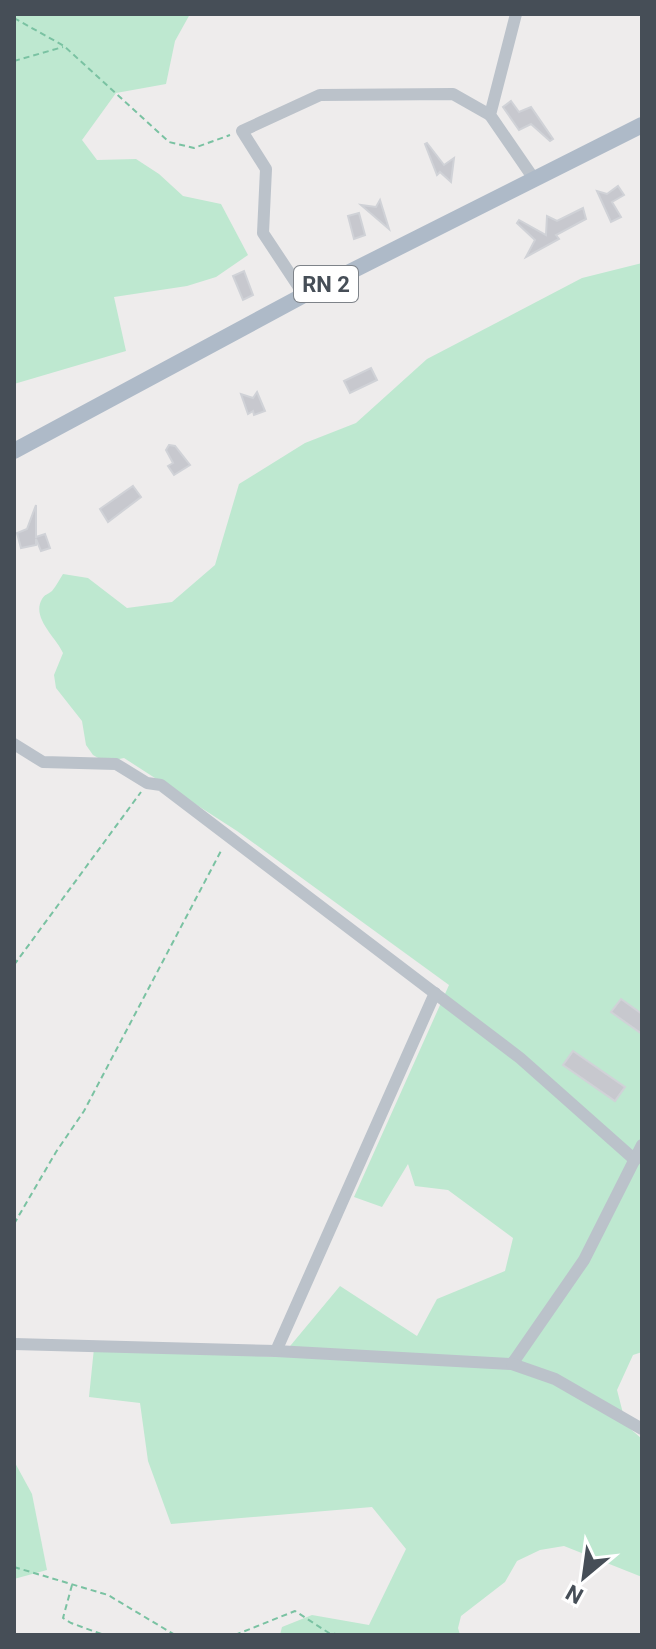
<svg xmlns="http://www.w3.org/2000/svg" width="656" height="1649" viewBox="0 0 656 1649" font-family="Roboto,sans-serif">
  <rect width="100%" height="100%" fill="#eeecec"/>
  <g fill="#bee8d0">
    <polygon points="14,14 190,14 175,41 166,84 116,93 82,140 97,160 136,159 159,174 183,196 221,204 248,255 216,277 187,286 114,297 126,351 14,384"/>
    <path d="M642,263V1352L633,1355L617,1390L626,1425L642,1439V1577L564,1546L540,1550L517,1561L505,1582L461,1616L458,1628L460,1635H280L282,1627L312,1615L369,1625L406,1549L372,1507L171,1524L148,1461L140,1403L89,1397L94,1348L281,1357L340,1286L417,1336L437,1299L505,1271L513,1238L448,1190L415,1186L408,1164L382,1207L354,1197L449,985L237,831L124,758L105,762L93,755L86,745L82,721L56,688L54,675L63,653C56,637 31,618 42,599C45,594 47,595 52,591C56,586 60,579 63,574L88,578L127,608L172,602L215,565L239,484L305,443L356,423L427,359L582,278Z"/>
    <polygon points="14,1461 32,1494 47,1570 14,1579"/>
  </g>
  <g fill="#c7c8ce" stroke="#d0d2d7" stroke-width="2">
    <polygon points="511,101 519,112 531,107 553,139 550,141 531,124 519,130 503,107"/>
    <polygon points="427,143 444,165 454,158 451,182 440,172 437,175 425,144"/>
    <polygon points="618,186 624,195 612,202 621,217 611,222 597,191 607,194"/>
    <polygon points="380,200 389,229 361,205 376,207"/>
    <polygon points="583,208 586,219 556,235 559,239 526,257 535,240 517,223 519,220 546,235 547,216 557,221"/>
    <polygon points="359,213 365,235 354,239 348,216"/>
    <polygon points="244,271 253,295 243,300 233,276"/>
    <polygon points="371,368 377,380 350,393 344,381"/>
    <polygon points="257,392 265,411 254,415 253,411 248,414 241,394 253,398"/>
    <polygon points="169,445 175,446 190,465 174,475 168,466 173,463 166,450"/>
    <polygon points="133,486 141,497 108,522 100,509"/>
    <polygon points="36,505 36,537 45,534 50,548 41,551 36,539 36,545 21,548 17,533 27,529"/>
    <polygon points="621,999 642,1014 642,1034 611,1012"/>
    <polygon points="573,1051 625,1087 615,1101 563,1065"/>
  </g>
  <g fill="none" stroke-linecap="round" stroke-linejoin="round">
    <g stroke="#7ac2a2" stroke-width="2" stroke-dasharray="6 4" stroke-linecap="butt">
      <polyline points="14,18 64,46 169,142 194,148 230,135"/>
      <polyline points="14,61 63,47"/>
      <polyline points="14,965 141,792"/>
      <polyline points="14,1224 56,1152 84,1111 222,849"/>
      <polyline points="14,1567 108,1595 175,1635"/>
      <polyline points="72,1585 63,1618 71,1623 104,1635"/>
      <polyline points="235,1635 295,1611 329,1633 343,1635"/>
    </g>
    <g stroke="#bbc2ca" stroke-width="12">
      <polyline points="516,14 490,115 534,179"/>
      <polyline points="304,295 263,233 266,169 242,131 320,95 453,94 490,115"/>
      <polyline points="14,744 43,762 116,764 147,783 161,785 520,1058 635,1160"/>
      <polyline points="14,1344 276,1351 512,1364 584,1260 642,1145"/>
      <polyline points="276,1351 435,993"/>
      <polyline points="512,1364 555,1379 642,1429"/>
    </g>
    <polyline stroke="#aebac8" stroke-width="16" points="14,451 304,295 642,125"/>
  </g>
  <g text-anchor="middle" stroke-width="8" stroke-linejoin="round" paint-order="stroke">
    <rect fill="#fff" stroke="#7e8389" stroke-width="2" x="294" y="266" width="64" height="36" rx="6"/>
    <g font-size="22" font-weight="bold" fill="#464e57">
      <text x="326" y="292">RN 2</text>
    </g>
  </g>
  <rect width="656" height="1649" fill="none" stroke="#464e57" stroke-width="32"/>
  <g transform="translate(584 1577) rotate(209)" stroke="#ffffff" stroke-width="6" paint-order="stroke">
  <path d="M0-6L14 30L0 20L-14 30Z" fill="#464e57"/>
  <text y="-12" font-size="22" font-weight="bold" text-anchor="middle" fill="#464e57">N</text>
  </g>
</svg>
